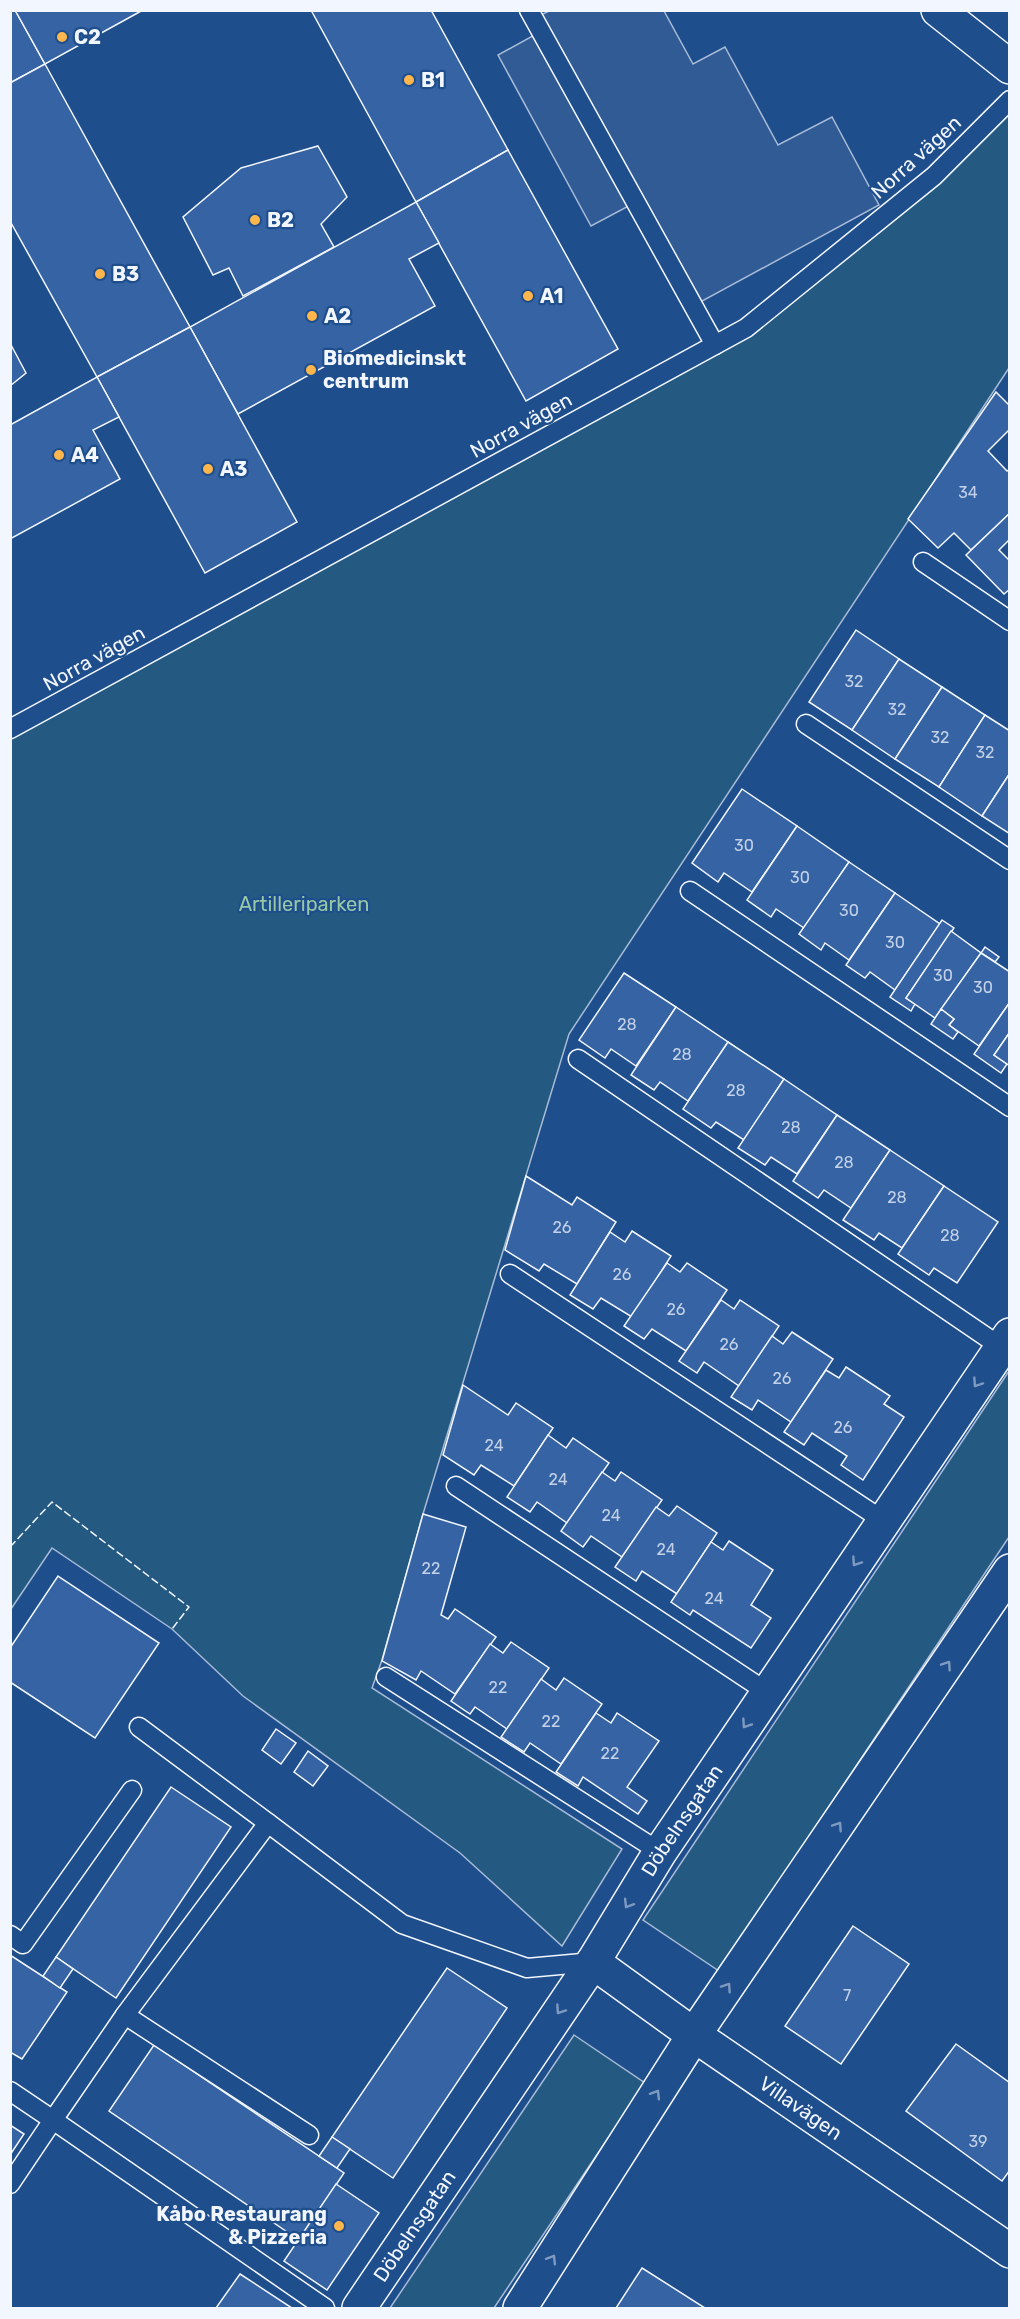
<svg xmlns="http://www.w3.org/2000/svg" width="1020" height="2319" viewBox="0 0 1020 2319" font-family="Rubik,sans-serif">
  <rect width="100%" height="100%" fill="#1f4e8c"/>
  <g fill="#245a82" stroke="#a8bbd7" stroke-width="1.5">
    <polygon points="1009,100 1009,368 569,1034 423,1514 382,1660 372,1688 622,1849 562,1946 460,1853 243,1696 172,1629 52,1548 11,1609 11,729 746,328"/>
    <polygon points="1009,1371 1009,1537 719,1971 643,1920"/>
    <polygon points="574,2035 645,2083 494,2308 390,2308"/>
  </g>
  <polygon fill="#305b95" stroke="#a8bbd7" stroke-width="1.5" points="549,11 664,11 693,64 725,47 778,145 832,117 879,205 693,306 636,202 591,226 498,55 540,32 533,19"/>
  <g fill="#3563a3" stroke="#f2f6ff" stroke-width="1.5">
    <polygon points="10,10 15,10 45,64 10,83"/>
    <polygon points="15,10 143,10 45,64"/>
    <polygon points="311,10 431,10 508,150 416,202"/>
    <polygon points="45,64 190,327 97,377 10,221 10,83"/>
    <polygon points="318,146 347,197 321,224 334,247 243,296 229,268 213,275 183,217 241,168"/>
    <polygon points="508,150 618,349 526,401 416,202"/>
    <polygon points="416,202 439,243 409,259 435,306 238,414 190,327"/>
    <polygon points="190,327 297,522 205,573 97,377"/>
    <polygon points="10,343 26,373 10,386"/>
    <polygon points="97,377 119,417 93,430 120,479 10,539 10,425"/>
    <polygon points="996,392 1010,406 1010,429 988,451 1007,471 1010,469 1010,513 971,550 954,533 938,548 908,519"/>
    <polygon points="1010,513 1010,539 999,550 1010,561 1010,589 1004,594 966,555"/>
    <polygon points="856,630 899,659 852,730 809,702"/>
    <polygon points="899,659 942,687 895,759 852,730"/>
    <polygon points="942,687 985,715 939,787 895,759"/>
    <polygon points="985,715 1010,731 1010,773 982,816 939,787"/>
    <polygon points="1010,773 1010,834 982,816"/>
    <polygon points="742,789 797,826 752,892 724,873 718,882 692,863"/>
    <polygon points="797,826 849,862 804,928 776,909 771,917 747,900"/>
    <polygon points="849,862 895,893 849,960 825,943 821,950 799,934"/>
    <polygon points="895,893 940,924 895,990 870,972 865,978 846,965"/>
    <polygon points="942,920 954,928 906,998 915,1004 911,1011 890,997"/>
    <polygon points="951,931 981,953 935,1018 906,998"/>
    <polygon points="985,947 999,957 995,962 981,953"/>
    <polygon points="981,953 1010,972 1010,1002 979,1046 949,1025 954,1019 941,1009"/>
    <polygon points="624,973 676,1007 636,1066 611,1049 605,1058 579,1040"/>
    <polygon points="1010,1002 1010,1032 994,1055 1007,1064 1001,1073 974,1054"/>
    <polygon points="676,1007 728,1042 688,1101 660,1082 654,1090 631,1075"/>
    <polygon points="941,1009 954,1019 949,1025 958,1032 953,1039 931,1024"/>
    <polygon points="1010,1032 1010,1066 994,1055"/>
    <polygon points="728,1042 784,1079 744,1140 716,1122 711,1128 683,1109"/>
    <polygon points="784,1079 837,1115 797,1174 771,1157 765,1165 738,1148"/>
    <polygon points="837,1115 890,1150 851,1208 824,1190 818,1198 793,1181"/>
    <polygon points="890,1150 944,1186 902,1248 879,1233 874,1240 843,1220"/>
    <polygon points="526,1176 572,1205 577,1197 616,1222 577,1284 544,1264 539,1271 505,1250"/>
    <polygon points="944,1186 998,1222 957,1283 934,1268 929,1275 898,1254"/>
    <polygon points="632,1231 671,1256 632,1317 601,1298 593,1309 570,1295 610,1232 625,1242"/>
    <polygon points="667,1263 680,1272 687,1263 727,1290 686,1351 652,1329 644,1339 624,1326"/>
    <polygon points="721,1300 734,1309 740,1300 779,1326 739,1386 704,1362 697,1373 679,1361"/>
    <polygon points="792,1332 833,1359 791,1422 758,1400 752,1410 731,1397 772,1336 783,1344"/>
    <polygon points="846,1367 890,1396 884,1404 904,1417 863,1480 841,1465 847,1456 812,1433 804,1445 784,1432 826,1370 839,1378"/>
    <polygon points="463,1385 508,1415 516,1403 553,1428 514,1486 481,1465 474,1475 443,1455"/>
    <polygon points="548,1435 566,1448 573,1438 609,1463 567,1523 537,1502 530,1512 507,1497"/>
    <polygon points="602,1472 615,1481 621,1472 662,1500 622,1557 591,1536 583,1547 561,1531"/>
    <polygon points="677,1506 717,1533 677,1594 642,1571 636,1581 615,1567 656,1507 669,1516"/>
    <polygon points="423,1514 466,1527 441,1615 448,1619 455,1609 496,1637 455,1694 421,1671 416,1680 382,1661"/>
    <polygon points="729,1541 773,1570 751,1605 771,1618 751,1648 693,1610 690,1615 671,1602 711,1542 723,1550"/>
    <polygon points="58,1576 159,1643 95,1738 10,1682 10,1648"/>
    <polygon points="511,1642 549,1668 507,1729 475,1707 470,1714 451,1701 490,1644 503,1653"/>
    <polygon points="564,1678 602,1704 561,1764 530,1743 524,1752 501,1737 541,1679 556,1690"/>
    <polygon points="596,1713 611,1723 617,1713 659,1741 627,1787 647,1801 638,1814 583,1777 578,1786 556,1772"/>
    <polygon points="276,1729 296,1743 281,1764 262,1750"/>
    <polygon points="308,1751 328,1766 313,1786 294,1772"/>
    <polygon points="171,1787 231,1827 116,1998 56,1957"/>
    <polygon points="853,1926 909,1964 841,2064 785,2026"/>
    <polygon points="10,1955 67,1992 22,2059 10,2052"/>
    <polygon points="56,1957 73,1969 60,1988 43,1976"/>
    <polygon points="447,1968 507,2008 393,2178 332,2137"/>
    <polygon points="956,2044 1010,2083 1010,2170 1002,2181 906,2111"/>
    <polygon points="154,2045 344,2173 299,2240 109,2111"/>
    <polygon points="10,2125 24,2134 10,2155"/>
    <polygon points="332,2137 350,2149 337,2168 319,2156"/>
    <polygon points="336,2184 379,2213 327,2290 284,2261"/>
    <polygon points="642,2268 705,2308 616,2308"/>
    <polygon points="240,2274 292,2308 216,2308"/>
  </g>
  <g fill="none" stroke-linecap="round" stroke-linejoin="round">
    <defs>
      <g id="service">
        <polyline points="529,10 715,345"/>
        <polyline points="923,562 1010,621"/>
        <polyline points="806,724 1010,860"/>
        <polyline points="10,729 746,328 934,176 1010,100"/>
        <polyline points="690,891 1010,1107"/>
        <polyline points="578,1059 1001,1347"/>
        <polyline points="510,1274 884,1521"/>
        <polyline points="456,1486 767,1692"/>
        <polyline points="386,1677 660,1852"/>
        <polyline points="139,1727 268,1823"/>
        <polyline points="10,1935 23,1944 132,1790"/>
        <polyline points="125,2015 309,2135"/>
        <polyline points="10,2091 53,2120 125,2015 268,1823 402,1924 527,1968 593,1962"/>
        <polyline points="10,2184 53,2120 325,2308"/>
      </g>
      <g id="minor">
        <polyline points="938,10 1010,67"/>
        <path id="s1" d="M593,1962L694,2035L1010,2251"/>
        <path id="s2" d="M359,2308L593,1962L660,1852L1010,1335"/>
        <polyline points="520,2308 694,2035 1010,1571"/>
      </g>
    </defs>
    <use href="#service" stroke="#f2f6ff" stroke-width="21"/>
    <use href="#minor" stroke="#f2f6ff" stroke-width="36"/>
    <use href="#service" stroke="#1f4e8c" stroke-width="18"/>
    <use href="#minor" stroke="#1f4e8c" stroke-width="33"/>
    <polyline stroke="#f2f6ff" stroke-width="1.5" stroke-dasharray="8 3" stroke-linecap="butt" points="10,1547 52,1502 189,1607 172,1629"/>
  </g>
  <defs><path id="oneway-chevron" d="M-2-3.5L2.5 0L-2 3.5" fill="none" stroke-width="1.6" stroke-linecap="round" stroke-linejoin="round" transform="scale(1.5)"/></defs>
  <g stroke="#7e9ac0">
    <use href="#oneway-chevron" transform="translate(977 1383) rotate(124)"/>
    <use href="#oneway-chevron" transform="translate(856 1562) rotate(124)"/>
    <use href="#oneway-chevron" transform="translate(947 1665) rotate(-56)"/>
    <use href="#oneway-chevron" transform="translate(746 1724) rotate(124)"/>
    <use href="#oneway-chevron" transform="translate(838 1826) rotate(-56)"/>
    <use href="#oneway-chevron" transform="translate(628 1904) rotate(121)"/>
    <use href="#oneway-chevron" transform="translate(727 1987) rotate(-56)"/>
    <use href="#oneway-chevron" transform="translate(560 2010) rotate(124)"/>
    <use href="#oneway-chevron" transform="translate(656 2094) rotate(-58)"/>
    <use href="#oneway-chevron" transform="translate(552 2259) rotate(-58)"/>
  </g>
  <g fill="#ffb74d" stroke="#1f4e8c" stroke-width="2">
    <circle cx="62" cy="37" r="6"/>
    <circle cx="409" cy="80" r="6"/>
    <circle cx="255" cy="220" r="6"/>
    <circle cx="100" cy="274" r="6"/>
    <circle cx="528" cy="296" r="6"/>
    <circle cx="312" cy="316" r="6"/>
    <circle cx="311" cy="370" r="6"/>
    <circle cx="59" cy="455" r="6"/>
    <circle cx="208" cy="469" r="6"/>
    <circle cx="339" cy="2226" r="6"/>
  </g>
  <g text-anchor="middle" stroke-width="4.5" stroke-linejoin="round" paint-order="stroke">
    <g font-size="16" fill="#c3d1e8">
      <text x="968" y="498">34</text>
      <text x="854" y="687">32</text>
      <text x="897" y="715">32</text>
      <text x="940" y="743">32</text>
      <text x="985" y="758">32</text>
      <text x="744" y="851">30</text>
      <text x="800" y="883">30</text>
      <text x="849" y="916">30</text>
      <text x="895" y="948">30</text>
      <text x="943" y="981">30</text>
      <text x="983" y="993">30</text>
      <text x="627" y="1030">28</text>
      <text x="682" y="1060">28</text>
      <text x="736" y="1096">28</text>
      <text x="791" y="1133">28</text>
      <text x="844" y="1168">28</text>
      <text x="897" y="1203">28</text>
      <text x="562" y="1233">26</text>
      <text x="950" y="1241">28</text>
      <text x="622" y="1280">26</text>
      <text x="676" y="1315">26</text>
      <text x="729" y="1350">26</text>
      <text x="782" y="1384">26</text>
      <text x="843" y="1433">26</text>
      <text x="494" y="1451">24</text>
      <text x="558" y="1485">24</text>
      <text x="611" y="1521">24</text>
      <text x="666" y="1555">24</text>
      <text x="431" y="1574">22</text>
      <text x="714" y="1604">24</text>
      <text x="498" y="1693">22</text>
      <text x="551" y="1727">22</text>
      <text x="610" y="1759">22</text>
      <text x="847" y="2001">7</text>
      <text x="978" y="2147">39</text>
    </g>
    <g font-size="20" font-weight="bold" fill="#f2f6ff" stroke="#1f4e8c" text-anchor="start">
      <text x="74" y="44">C2</text>
      <text x="421" y="87">B1</text>
      <text x="267" y="227">B2</text>
      <text x="112" y="281">B3</text>
      <text x="540" y="303">A1</text>
      <text x="324" y="323">A2</text>
      <text x="323" y="365">Biomedicinskt<tspan x="323" dy="23">centrum</tspan></text>
      <text x="71" y="462">A4</text>
      <text x="220" y="476">A3</text>
      <text x="327" y="2221" text-anchor="end">Kåbo Restaurang<tspan x="327" dy="23">&amp; Pizzeria</tspan></text>
    </g>
    <g font-size="20" fill="#f2f6ff" stroke="#1f4e8c">
      <text transform="translate(916 157) rotate(-42)" y="7">Norra vägen</text>
      <text transform="translate(521 425) rotate(-29)" y="7">Norra vägen</text>
      <text transform="translate(94 658) rotate(-29)" y="7">Norra vägen</text>
      <text dy="7" stroke="none"><textPath href="#s2" startOffset="585">Döbelnsgatan</textPath></text>
      <text dy="7" stroke="none"><textPath href="#s1" startOffset="254">Villavägen</textPath></text>
      <text dy="7" stroke="none"><textPath href="#s2" startOffset="99">Döbelnsgatan</textPath></text>
    </g>
    <g font-size="20" fill="#97c8a6" stroke="#1f4e8c">
      <text x="304" y="911">Artilleriparken</text>
    </g>
  </g>
  <rect width="1020" height="2319" fill="none" stroke="#f2f6ff" stroke-width="24"/>
</svg>
